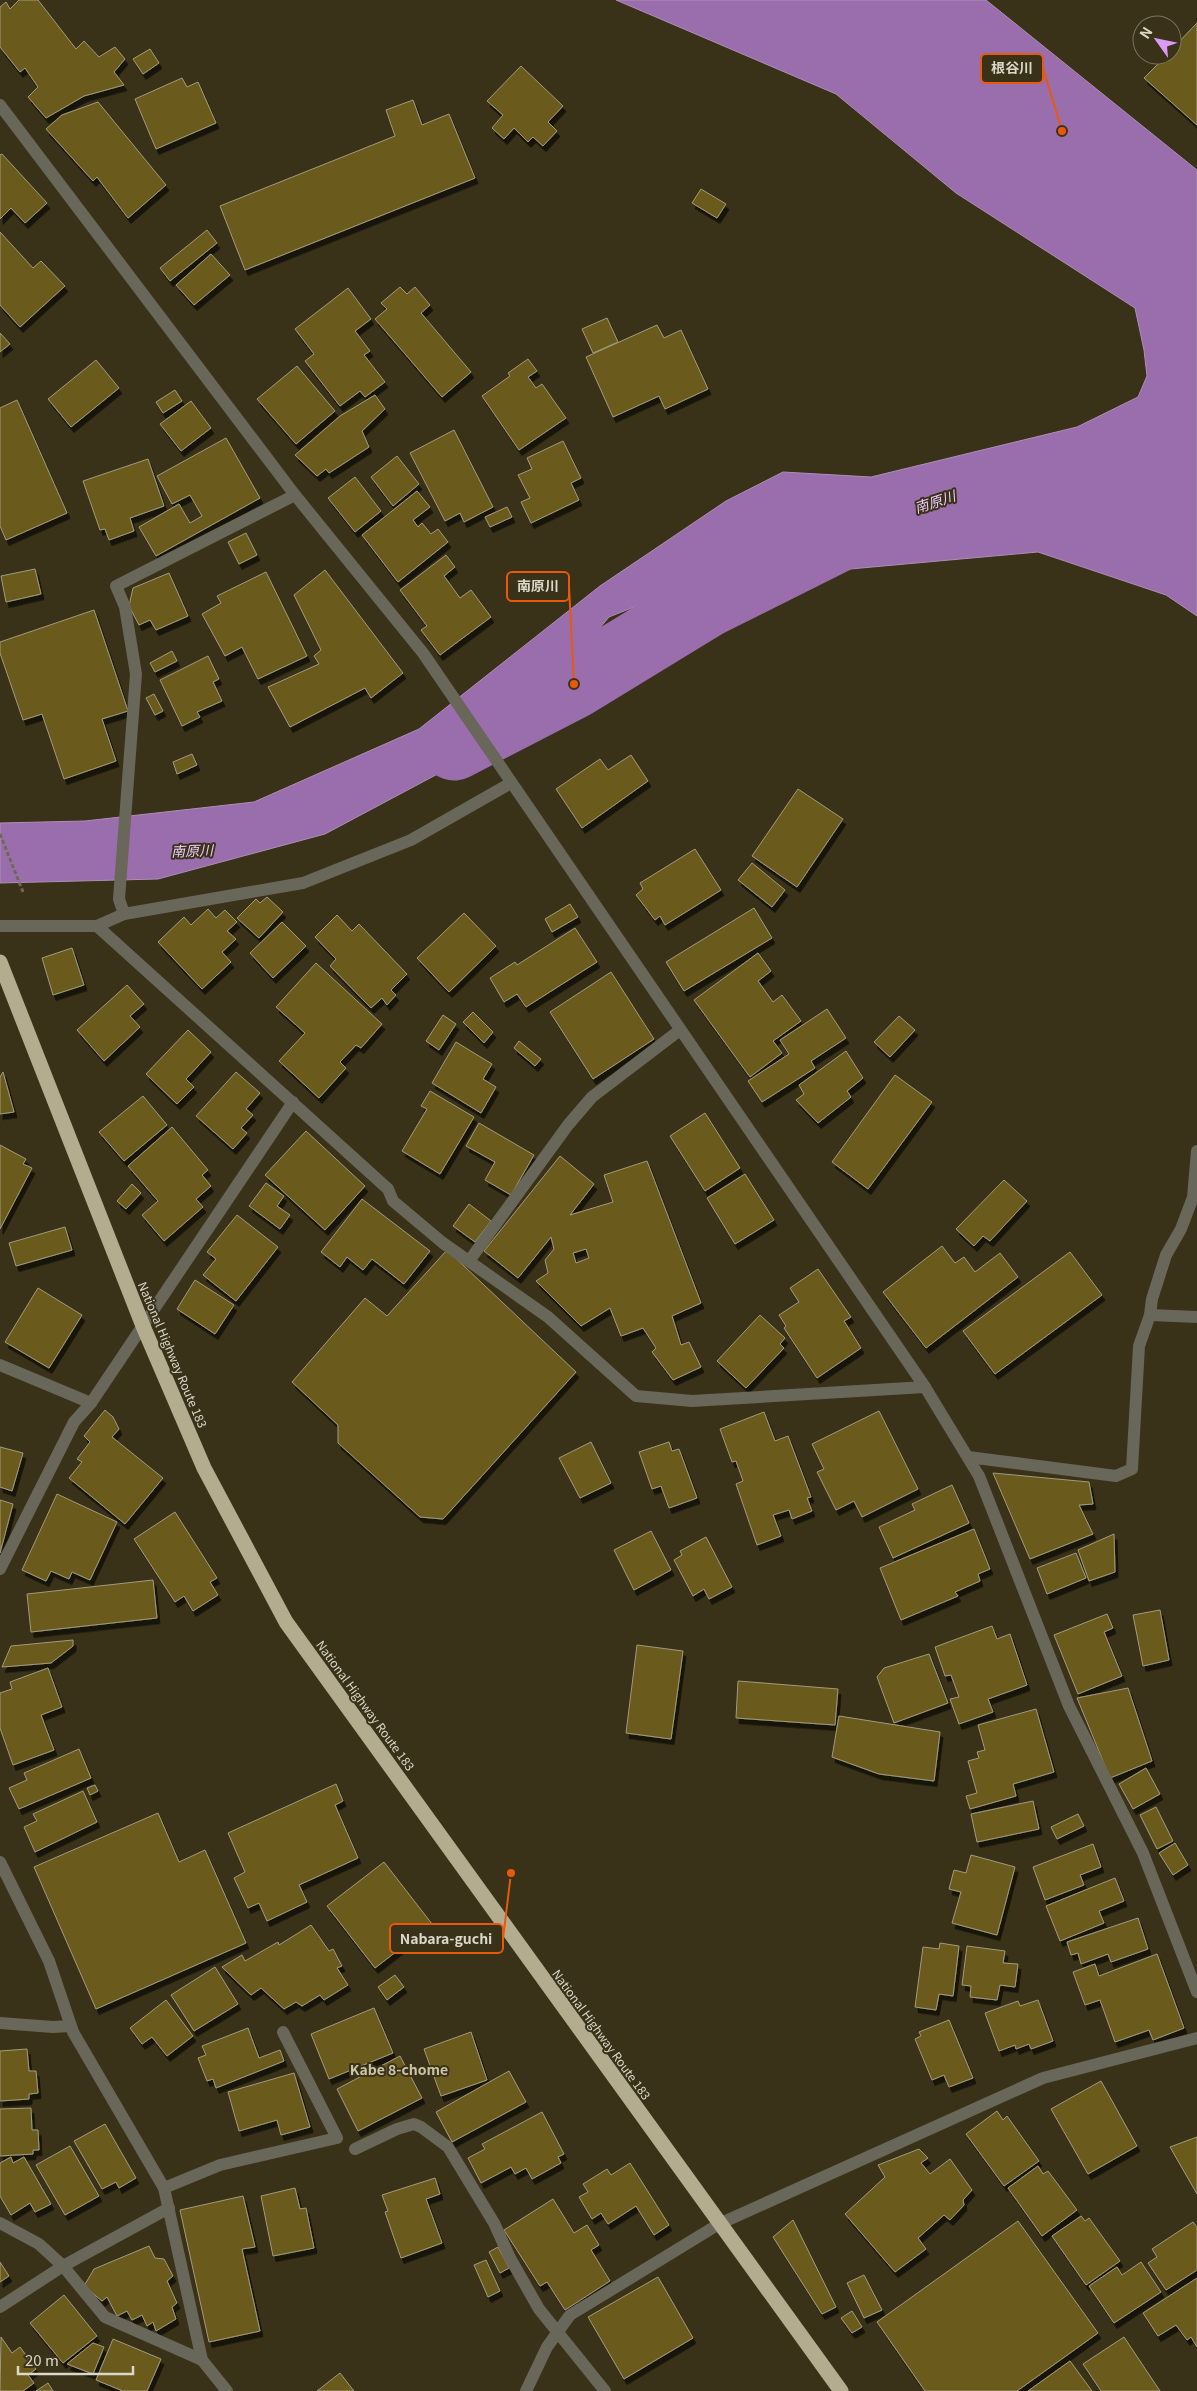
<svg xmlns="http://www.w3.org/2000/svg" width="1197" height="2391" viewBox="0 0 1197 2391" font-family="Georgia,'Noto Sans JP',serif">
  <defs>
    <filter id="shadow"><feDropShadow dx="3" dy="5.5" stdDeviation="0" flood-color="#0009"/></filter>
  </defs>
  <rect width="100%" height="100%" fill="#393219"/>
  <polygon fill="#9a6ead" stroke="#ae8eb5" points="616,0 986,0 1197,170 1197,616 1166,595 1038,552 828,571 704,579 609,617 509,736 325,834 158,879 0,883 0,823 85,821 254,802 419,729 600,586 726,501 783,472 871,477 1077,427 1138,397 1147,376 1144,350 1135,308 956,193 836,94"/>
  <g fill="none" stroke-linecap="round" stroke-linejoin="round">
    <polyline stroke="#9a6ead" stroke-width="69" points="454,746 574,684 705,604 847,533"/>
  </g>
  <g fill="#6a5a1a" stroke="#a29b7e" fill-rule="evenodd" filter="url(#shadow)">
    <polygon points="19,0 38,0 76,49 84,41 99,57 115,47 125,59 114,72 124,85 84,96 46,118 28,97 38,87 25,68 20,72 0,47 0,7 6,2 10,9"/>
    <polygon points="1197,23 1197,125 1144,78 1167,55 1172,55 1172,49"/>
    <polygon points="150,49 159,63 143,74 133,59"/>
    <polygon points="521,66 563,106 548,122 557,131 543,146 533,137 528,142 514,128 504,139 492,128 503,115 487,101"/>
    <polygon points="182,78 187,87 198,82 216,123 156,149 135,99"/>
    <polygon points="413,100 422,125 449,114 475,178 245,270 220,206 395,136 386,110"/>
    <polygon points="98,102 166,185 128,218 97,177 93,181 46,129 62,115"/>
    <polygon points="2,154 47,203 25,223 11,208 0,219 0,155"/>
    <polygon points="701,189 726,204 717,218 692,203"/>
    <polygon points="207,230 217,243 170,281 160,268"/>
    <polygon points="0,232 33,268 41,261 65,286 20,327 0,305"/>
    <polygon points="211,254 230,275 194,305 176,285"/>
    <polygon points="400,287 407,294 415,287 430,305 421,313 471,372 442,397 375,319 387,309 381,303"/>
    <polygon points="348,288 371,319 355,331 370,351 364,355 385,382 365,397 360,391 340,406 305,361 314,354 295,329"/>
    <polygon points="607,318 618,342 593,353 582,329"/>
    <polygon points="657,325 664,338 681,330 708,389 665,409 659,396 613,417 586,357"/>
    <polygon points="0,333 10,344 0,352"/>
    <polygon points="528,359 537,371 528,377 536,388 542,384 566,418 519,450 482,396 510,376 508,373"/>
    <polygon points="96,360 119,388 71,427 48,399"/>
    <polygon points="297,366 335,411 296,444 257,399"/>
    <polygon points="175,390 182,401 163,413 156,402"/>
    <polygon points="375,395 385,409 362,431 369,447 329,473 326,469 317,476 295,455 340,416"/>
    <polygon points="17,400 67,513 6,540 0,526 0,408"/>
    <polygon points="191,401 211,428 181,451 160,424"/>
    <polygon points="454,430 493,507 464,522 460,513 445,521 410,453"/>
    <polygon points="226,438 260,498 156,556 139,527 179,504 190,523 202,516 190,495 172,504 157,476"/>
    <polygon points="563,441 581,478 571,483 579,500 531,523 521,502 530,498 518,475 532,469 527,458"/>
    <polygon points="397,456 419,484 393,506 371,477"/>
    <polygon points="148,459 164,506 130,518 134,531 109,540 105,529 100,530 83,481"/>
    <polygon points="355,477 381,511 355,532 328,498"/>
    <polygon points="417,491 430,507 413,520 418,527 422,523 431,534 438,529 448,542 398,582 362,535"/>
    <polygon points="507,507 512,517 490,527 485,517"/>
    <polygon points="246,533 257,555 239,564 228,542"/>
    <polygon points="446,555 455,567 444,576 460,598 471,590 491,617 440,655 421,630 427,626 400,590"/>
    <polygon points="35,569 41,594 6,602 1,576"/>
    <polygon points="325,570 403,673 371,698 365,688 290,727 268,687 319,664 314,656 321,650 294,595"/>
    <polygon points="266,572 307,656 258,679 242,647 225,656 202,614 221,603 217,596"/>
    <polygon points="169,573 188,616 156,630 150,620 139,625 129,606 133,588"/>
    <polygon points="94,610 128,711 102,719 116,761 64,779 42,714 23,720 0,653 0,642"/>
    <polygon points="172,651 177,661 155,672 150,663"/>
    <polygon points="208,656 219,679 213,682 222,701 197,712 200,717 182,726 160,680"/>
    <polygon points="154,694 163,711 155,715 146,698"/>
    <polygon points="192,754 197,765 177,774 173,762"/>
    <polygon points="631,755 648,781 582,828 556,789 600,759 608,770"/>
    <polygon points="798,789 843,819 797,887 752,856"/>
    <polygon points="695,849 721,890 665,925 660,916 655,920 636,895 643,889 640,883"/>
    <polygon points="752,863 785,890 772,907 738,880"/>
    <polygon points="267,897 283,912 259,938 237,918 256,899 260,903"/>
    <polygon points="570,904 578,917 552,932 545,919"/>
    <polygon points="754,908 772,938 684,991 666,962"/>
    <polygon points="208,909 216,918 225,910 237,922 227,931 236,939 222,952 231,962 202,989 158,942 184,917 191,925"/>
    <polygon points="464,913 496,946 449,992 417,958"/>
    <polygon points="337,915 352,931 359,924 407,974 391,990 396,995 387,1005 382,998 371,1008 330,966 336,959 315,937"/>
    <polygon points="282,922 306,946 273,978 250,953"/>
    <polygon points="575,928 597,962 526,1007 517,994 504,1002 490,978 515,962 517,965"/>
    <polygon points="72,948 84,985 53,995 42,958"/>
    <polygon points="758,953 771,971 758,981 773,1002 782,995 801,1021 773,1041 782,1053 750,1077 694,1000"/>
    <polygon points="316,963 382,1024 361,1048 356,1045 340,1062 346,1068 319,1098 279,1061 305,1033 276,1007"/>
    <polygon points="611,972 654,1039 593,1079 550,1012"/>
    <polygon points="127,985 144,1004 130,1016 140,1027 104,1061 77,1030"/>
    <polygon points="827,1009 846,1038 811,1061 815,1068 762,1102 748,1081 789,1054 780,1040"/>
    <polygon points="473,1012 493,1032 484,1043 463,1022"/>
    <polygon points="443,1015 456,1024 439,1050 426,1041"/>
    <polygon points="899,1016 915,1030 890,1057 874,1042"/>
    <polygon points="188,1030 211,1052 186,1079 194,1087 177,1104 146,1074"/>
    <polygon points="519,1041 541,1059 535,1066 514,1048"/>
    <polygon points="456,1042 492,1064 483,1079 496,1087 481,1113 432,1083"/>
    <polygon points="846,1051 863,1078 847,1091 851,1097 818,1123 796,1100 804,1094 799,1085"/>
    <polygon points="3,1072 14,1112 0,1114 0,1077"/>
    <polygon points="236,1072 260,1093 246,1109 253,1115 241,1128 247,1133 233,1149 196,1116"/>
    <polygon points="895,1075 932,1102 868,1189 832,1162"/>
    <polygon points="430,1091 474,1117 440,1174 402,1151 427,1109 421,1106"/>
    <polygon points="143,1096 167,1125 124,1161 99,1132"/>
    <polygon points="705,1113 740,1168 705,1191 670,1136"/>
    <polygon points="479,1123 534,1155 511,1195 485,1180 495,1162 466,1146"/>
    <polygon points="172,1127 208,1170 202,1175 211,1186 196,1199 203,1207 164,1241 142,1215 158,1201 128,1166"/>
    <polygon points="306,1131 365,1186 325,1230 265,1175"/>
    <polygon points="0,1145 26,1159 23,1164 32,1168 0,1229"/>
    <path d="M560,1156L594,1184L570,1215L613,1202L604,1175L647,1161L701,1303L672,1316L681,1345L689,1342L701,1367L673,1380L652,1352L656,1348L643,1328L621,1336L610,1308L581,1326L536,1281L548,1273L545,1260L554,1249L551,1237L518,1278L484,1251ZM586,1249L589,1258L576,1263L573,1253Z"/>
    <polygon points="745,1174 774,1220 735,1244 707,1198"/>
    <polygon points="1004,1180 1027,1201 990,1241 983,1236 974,1246 956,1229"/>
    <polygon points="266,1183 284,1196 277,1206 290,1215 280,1229 249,1206"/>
    <polygon points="132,1184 141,1193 126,1209 117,1201"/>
    <polygon points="362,1199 430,1251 404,1284 372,1259 363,1270 347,1257 340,1267 321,1252"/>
    <polygon points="469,1204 491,1221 475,1242 453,1226"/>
    <polygon points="237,1215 278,1247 236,1301 203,1275 216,1259 207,1252"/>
    <polygon points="65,1227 72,1250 16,1266 9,1243"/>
    <polygon points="942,1246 955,1263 964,1257 975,1272 1000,1253 1018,1277 926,1348 883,1292"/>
    <polygon points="447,1250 576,1372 443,1519 420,1517 338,1443 338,1425 292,1382 365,1298 387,1316"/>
    <polygon points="1070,1252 1102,1295 995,1374 963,1331"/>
    <polygon points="818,1269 851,1317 844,1321 861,1348 817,1378 784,1328 786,1326 779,1315 799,1302 790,1288"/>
    <polygon points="195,1280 234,1305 215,1334 177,1309"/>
    <polygon points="38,1288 82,1315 49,1368 5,1342"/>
    <polygon points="760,1315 785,1338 780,1344 784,1348 746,1388 717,1361"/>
    <polygon points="105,1410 113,1417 119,1429 112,1437 163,1478 125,1524 69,1478 82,1462 77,1459 90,1442 84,1436"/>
    <polygon points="879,1411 918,1489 862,1517 854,1501 836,1510 817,1472 824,1469 812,1444"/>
    <polygon points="764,1412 775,1441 788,1436 811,1497 807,1498 812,1511 792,1519 789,1510 773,1515 781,1536 757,1545 736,1484 743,1481 736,1461 732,1462 720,1429"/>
    <polygon points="591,1442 611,1483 580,1498 559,1458"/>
    <polygon points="669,1442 672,1451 679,1449 697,1498 669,1508 661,1486 652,1489 639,1452"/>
    <polygon points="0,1447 23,1453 12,1491 0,1487"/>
    <polygon points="993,1473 1089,1482 1093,1504 1079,1505 1093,1534 1030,1559"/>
    <polygon points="952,1485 969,1523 893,1558 879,1527 915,1510 912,1504"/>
    <polygon points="57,1494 117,1522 90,1580 72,1572 69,1579 51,1571 46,1581 22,1570"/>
    <polygon points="0,1500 13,1504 0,1553"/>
    <polygon points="175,1512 217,1578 210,1582 218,1595 193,1611 184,1596 175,1602 134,1539"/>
    <polygon points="974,1529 990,1569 978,1574 980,1581 955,1592 958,1596 901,1620 880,1568"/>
    <polygon points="651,1531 671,1570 634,1590 614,1550"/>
    <polygon points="1114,1534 1115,1572 1089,1581 1078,1550"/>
    <polygon points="706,1537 732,1587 709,1599 704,1589 693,1596 674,1560 682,1555 680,1551"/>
    <polygon points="1076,1553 1086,1578 1047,1594 1037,1568"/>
    <polygon points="153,1580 157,1618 31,1632 27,1594"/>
    <polygon points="1160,1610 1169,1660 1143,1666 1133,1615"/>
    <polygon points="1107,1614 1113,1628 1104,1632 1122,1676 1078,1694 1054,1635"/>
    <polygon points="992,1626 997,1639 1010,1634 1027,1685 988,1699 993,1712 959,1724 950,1699 959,1697 951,1675 945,1676 935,1647"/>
    <polygon points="73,1640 73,1646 51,1663 2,1667 11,1646"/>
    <polygon points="637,1645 683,1651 671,1739 626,1733"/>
    <polygon points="929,1654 948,1703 894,1723 877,1677 884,1668"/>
    <polygon points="48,1668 62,1707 41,1715 54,1750 13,1765 0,1728 0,1693 12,1689 10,1682"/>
    <polygon points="738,1681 838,1689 835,1725 736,1718"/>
    <polygon points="1128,1688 1152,1761 1110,1778 1077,1698"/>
    <polygon points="1036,1709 1054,1772 1013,1784 1016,1796 970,1809 966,1796 977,1793 968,1761 979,1758 977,1752 985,1750 978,1725"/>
    <polygon points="839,1716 940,1732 934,1781 879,1774 832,1757"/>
    <polygon points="79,1749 91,1778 19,1809 9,1788 27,1780 24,1773"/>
    <polygon points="1146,1768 1160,1794 1133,1809 1119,1784"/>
    <polygon points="336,1784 343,1801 335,1805 358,1858 299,1885 307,1902 267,1921 259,1903 248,1908 234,1878 245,1872 228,1833"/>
    <polygon points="95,1785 98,1791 90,1795 87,1788"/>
    <polygon points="83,1791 97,1822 35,1852 24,1827 37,1821 33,1814"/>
    <polygon points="1033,1801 1039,1829 977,1842 971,1814"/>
    <polygon points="1156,1807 1173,1841 1157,1849 1140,1815"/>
    <polygon points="158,1813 179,1862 205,1850 246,1943 96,2009 34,1867"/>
    <polygon points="1078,1814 1084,1826 1057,1839 1051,1827"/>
    <polygon points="1175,1843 1188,1865 1173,1875 1159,1853"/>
    <polygon points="1093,1844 1101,1867 1080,1875 1084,1885 1045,1900 1033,1867"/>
    <polygon points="971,1855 1015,1867 997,1935 952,1923 961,1892 949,1889 954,1870 966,1873"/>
    <polygon points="384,1862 432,1924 375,1968 327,1906"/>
    <polygon points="1115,1878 1124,1901 1099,1911 1104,1923 1060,1941 1046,1906"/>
    <polygon points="1138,1918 1148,1949 1111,1962 1108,1954 1081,1964 1078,1953 1071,1955 1067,1942"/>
    <polygon points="311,1925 329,1951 333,1949 342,1966 337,1968 348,1985 324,2000 320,1995 302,2006 296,2002 284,2009 261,1988 251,1995 222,1967 242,1955 245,1961 278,1942 279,1945"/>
    <polygon points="940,1943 959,1946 953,1996 939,1994 936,2010 915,2007 923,1947 939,1949"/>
    <polygon points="967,1946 1005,1951 1003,1963 1018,1964 1015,1987 1000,1985 997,2000 970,1997 971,1986 962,1985"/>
    <polygon points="1157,1954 1184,2028 1153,2040 1149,2030 1115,2042 1100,2000 1085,2005 1073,1972 1095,1964 1099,1976"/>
    <polygon points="215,1967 238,2004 194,2031 171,1995"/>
    <polygon points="395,1975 404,1987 387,2000 378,1987"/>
    <polygon points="166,2000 193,2036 167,2056 152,2037 142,2044 130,2028"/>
    <polygon points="1038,2000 1053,2041 1031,2049 1029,2044 1016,2049 1015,2045 999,2051 985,2013 1018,2001 1020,2006"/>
    <polygon points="374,2008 393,2053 329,2079 311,2034"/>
    <polygon points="949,2020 973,2078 949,2087 944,2075 932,2080 915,2039 921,2036 919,2032"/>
    <polygon points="248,2028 259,2058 280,2050 284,2061 216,2088 213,2079 207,2081 198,2058 206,2055 202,2046"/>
    <polygon points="471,2032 487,2080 441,2096 424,2049"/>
    <polygon points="27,2049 29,2071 36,2071 38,2093 29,2094 29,2099 0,2101 0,2051"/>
    <polygon points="400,2056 422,2098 358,2131 337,2089"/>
    <polygon points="509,2071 526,2102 452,2142 436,2112"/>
    <polygon points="294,2073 310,2127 281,2135 277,2120 239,2131 228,2092"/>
    <polygon points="1101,2081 1137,2146 1088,2174 1051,2109"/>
    <polygon points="31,2108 32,2130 38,2130 39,2150 33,2150 33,2154 0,2156 0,2109"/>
    <polygon points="997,2111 1003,2120 1007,2116 1039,2161 1004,2186 966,2134"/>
    <polygon points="542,2112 564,2154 558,2157 561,2163 532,2179 526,2168 515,2174 511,2167 481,2183 468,2158 485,2149 482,2144"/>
    <polygon points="105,2124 136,2178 119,2188 116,2182 102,2189 74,2141"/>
    <polygon points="1197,2137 1197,2194 1170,2147"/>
    <polygon points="70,2146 99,2196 65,2215 36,2165"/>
    <polygon points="919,2149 928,2158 921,2163 930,2174 950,2159 972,2190 963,2200 964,2205 950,2220 944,2215 918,2238 926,2249 895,2272 845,2214 885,2177 878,2165"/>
    <polygon points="11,2157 13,2163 24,2157 51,2204 35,2212 30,2203 11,2215 0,2196 0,2163"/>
    <polygon points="630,2163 669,2225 654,2235 636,2206 608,2224 601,2213 592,2219 579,2197 588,2192 583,2184 607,2169 611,2175"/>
    <polygon points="1038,2166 1043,2174 1048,2171 1077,2210 1042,2236 1008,2188"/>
    <polygon points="435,2178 440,2194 426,2199 442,2243 401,2258 385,2212 388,2211 382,2195"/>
    <polygon points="295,2188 300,2209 306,2208 314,2248 273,2256 261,2196"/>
    <polygon points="243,2196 255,2247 242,2249 260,2331 209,2342 180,2210"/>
    <polygon points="553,2199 574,2233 587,2225 599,2245 591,2250 610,2281 565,2310 547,2282 540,2286 504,2230"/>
    <polygon points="1081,2216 1085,2221 1089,2218 1120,2261 1086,2285 1052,2236"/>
    <polygon points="793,2220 836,2307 822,2314 773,2237"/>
    <polygon points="1018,2221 1098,2333 1017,2391 925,2391 877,2322"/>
    <polygon points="1193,2222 1197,2227 1197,2270 1166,2290 1148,2263 1157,2257 1152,2249"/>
    <polygon points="149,2246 155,2258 164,2259 173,2276 167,2281 177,2303 172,2307 176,2319 156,2331 153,2322 147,2326 142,2315 132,2320 127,2311 117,2316 107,2297 102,2301 84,2286 94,2269"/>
    <polygon points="498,2247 509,2268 500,2273 489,2252"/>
    <polygon points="486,2260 500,2291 488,2297 474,2265"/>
    <polygon points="0,2262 9,2276 0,2282"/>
    <polygon points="1141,2262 1161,2292 1114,2323 1089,2286 1117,2267 1122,2275"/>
    <polygon points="864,2275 882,2310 864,2318 847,2283"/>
    <polygon points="658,2277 693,2338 624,2379 588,2317"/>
    <polygon points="1197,2278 1197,2347 1191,2337 1187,2340 1176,2325 1158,2336 1143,2313"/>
    <polygon points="64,2295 97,2336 63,2363 30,2323"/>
    <polygon points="852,2311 862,2327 852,2333 841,2318"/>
    <polygon points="1,2337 12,2353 20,2347 36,2369 28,2375 34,2383 23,2391 0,2391"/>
    <polygon points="1124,2337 1160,2391 1101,2391 1083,2364"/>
    <polygon points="113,2339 161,2359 147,2391 123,2391 96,2380"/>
    <polygon points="93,2343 104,2347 93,2374 67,2364"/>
    <polygon points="1070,2361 1092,2391 1028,2391"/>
    <polygon points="340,2373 354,2391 317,2391"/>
    <polygon points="48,2383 53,2391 36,2391"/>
  </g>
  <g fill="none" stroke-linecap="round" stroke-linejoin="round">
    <polyline stroke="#6e6953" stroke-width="3" stroke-dasharray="4 2.5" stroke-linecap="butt" points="0,834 23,892"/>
    <polyline stroke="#69665a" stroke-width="12" points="469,1261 568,1125 592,1097 680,1030"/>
    <g stroke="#69665a" stroke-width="12">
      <polyline points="0,105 295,495 423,653 925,1387 979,1476 1069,1706 1143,1853 1197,1992"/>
      <polyline points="124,914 119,899 136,674 125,607 116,586 295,495"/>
      <polyline points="0,926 97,926 124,914 303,883 411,840 511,783"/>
      <polyline points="97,926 388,1189 393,1201 443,1243 548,1317 636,1396 692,1401 925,1387"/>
      <polyline points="1150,1315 1197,1317"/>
      <polyline points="0,1365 91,1403"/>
      <polyline points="968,1457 1116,1476 1132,1469 1139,1346 1150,1315 1152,1299 1166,1255 1181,1229 1193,1197 1197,1151"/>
      <polyline points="0,1569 74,1422 91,1403 293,1102"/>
      <polyline points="0,1862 49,1961 73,2032 164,2188 202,2360 227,2391"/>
      <polyline points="0,2023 53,2027 70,2026"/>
      <polyline points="355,2149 397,2129 414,2124 421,2127 448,2147 494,2223 510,2258 539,2309 605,2391"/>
      <polyline points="164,2188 220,2165 337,2138 283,2032"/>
      <polyline points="0,2223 39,2244 63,2266 105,2317 202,2360"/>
      <polyline points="0,2307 63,2266 169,2208"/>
      <polyline points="526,2391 547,2347 570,2315 719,2224 1043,2078 1197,2038"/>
    </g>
    <polyline stroke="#b4ac8f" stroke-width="15" points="0,962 143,1326 204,1468 286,1622 841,2391"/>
  </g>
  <g text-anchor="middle" stroke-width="4" stroke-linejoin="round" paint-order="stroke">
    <g font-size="12" fill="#dbd8c9" stroke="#393219">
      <text transform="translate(172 1355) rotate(67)" y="4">National Highway Route 183</text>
      <text transform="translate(365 1706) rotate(54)" y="4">National Highway Route 183</text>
      <text transform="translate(601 2035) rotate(54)" y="4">National Highway Route 183</text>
    </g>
    <g font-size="14" font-style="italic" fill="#efcaff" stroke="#393219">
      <text transform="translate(935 502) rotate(-18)" y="5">南原川</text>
      <text transform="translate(192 851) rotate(-2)" y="5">南原川</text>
    </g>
    <g font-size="14" font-weight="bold" fill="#ccc4a6" stroke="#393219">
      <text x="399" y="2075">Kabe 8-chome</text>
    </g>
  </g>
  <path fill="none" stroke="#e8590c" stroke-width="2" d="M1062 131L1043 68M574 684L569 586M511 1873L503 1939"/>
  <g fill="#e8590c" stroke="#393219" stroke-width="2">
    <circle cx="1062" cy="131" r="5"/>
    <circle cx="574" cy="684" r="5"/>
    <circle cx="511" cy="1873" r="5"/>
  </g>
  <g fill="#393219" stroke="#e8590c" stroke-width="2">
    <rect x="981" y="54" width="62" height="29" rx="5"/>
    <rect x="507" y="572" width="62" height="29" rx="5"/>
    <rect x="390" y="1924" width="113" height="29" rx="5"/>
  </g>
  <g font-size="14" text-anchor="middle" font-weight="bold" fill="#dbd8c9">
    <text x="1012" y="73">根谷川</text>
    <text x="538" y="591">南原川</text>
    <text x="446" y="1944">Nabara-guchi</text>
  </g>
  <g transform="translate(1157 40) rotate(303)"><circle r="24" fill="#393219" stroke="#7a745f"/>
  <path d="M0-4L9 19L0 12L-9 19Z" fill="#da9af6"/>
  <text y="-8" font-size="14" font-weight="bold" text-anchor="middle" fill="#dbd8c9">N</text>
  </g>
  <path d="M18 2366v8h115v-8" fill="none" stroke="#dbd8c9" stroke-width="2.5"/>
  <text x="25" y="2366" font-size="15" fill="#dbd8c9" stroke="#393219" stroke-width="4" paint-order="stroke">20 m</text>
</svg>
